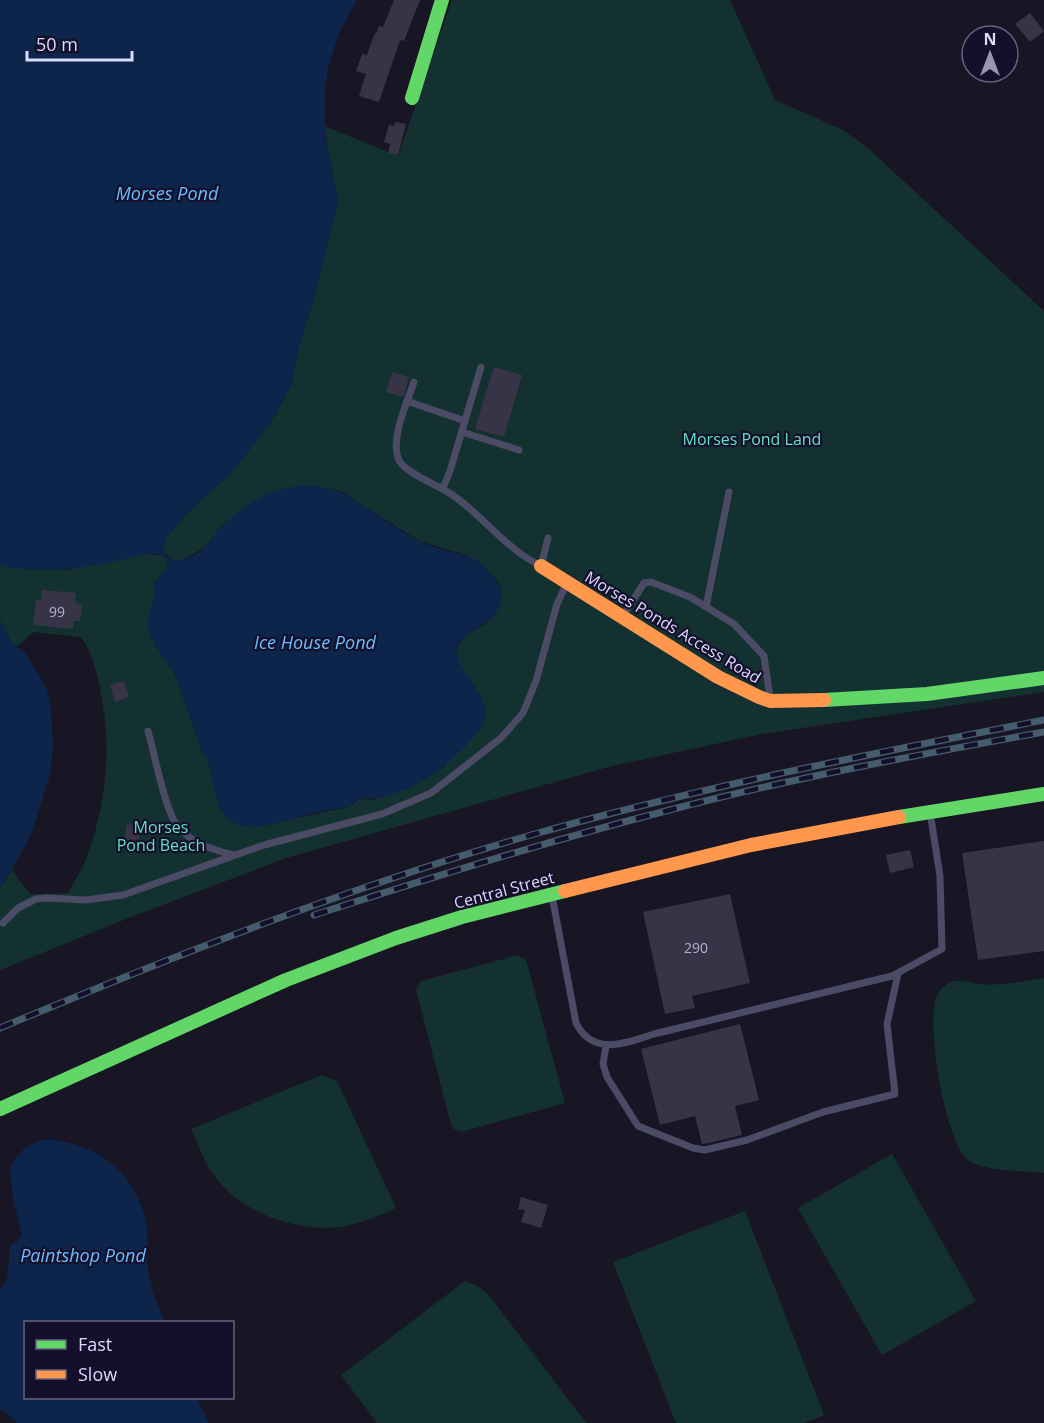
<svg xmlns="http://www.w3.org/2000/svg" width="1044" height="1423" viewBox="0 0 1044 1423" font-family="'Open Sans',sans-serif">
  <rect width="100%" height="100%" fill="#181625"/>
  <g fill="#143131">
    <path d="M452,0H730L775,100L843,130L869,149L1044,311V692L762,734L612,766L286,858L131,917L0,970V889L12,870L30,894L68,893C74,881 83,869 87,856C107,803 112,744 100,688C95,668 93,654 81,637L33,632L18,646L13,645L0,620V566L67,570L143,554L163,555L167,560L168,567L153,584V600L148,619L152,638L175,675L202,751C215,769 213,793 222,813L254,827L348,807L360,799L373,800L406,789L424,780L444,767L484,706L459,664L456,650L465,636L487,623L498,607L501,600L502,589L495,578L482,564L466,555L419,541L340,491L317,487H293L270,494L241,510L219,529L207,546L183,560L176,562L173,560L165,553L163,546L167,537L187,513L230,474L265,430L276,414L292,383L299,346L316,291L338,202L324,126L398,156Z"/>
    <polygon points="518,955 526,960 565,1103 461,1132 452,1128 416,990 421,981"/>
    <path d="M1044,978V1173C1026,1171 980,1171 968,1160C944,1138 928,1032 935,1001C937,993 942,987 949,983C959,978 970,983 980,984C1002,986 1023,982 1044,978Z"/>
    <path d="M322,1075L337,1081L396,1208C378,1216 359,1224 340,1227C291,1232 234,1210 208,1167C202,1155 197,1141 191,1129Z"/>
    <polygon points="892,1154 976,1301 882,1355 798,1208"/>
    <polygon points="745,1211 824,1415 804,1423 676,1423 613,1262"/>
    <polygon points="465,1281 476,1285 488,1294 586,1423 377,1423 341,1375"/>
  </g>
  <g fill="#0d254a">
    <path d="M0,0H357L339,32L328,67L325,89V134L338,202L316,291L299,346L292,383L276,414L254,445L230,474L187,513L167,537L163,546C167,573 197,556 209,544C213,540 215,533 219,529C225,522 235,514 243,508C257,498 275,490 293,487C344,477 376,521 419,541C458,559 474,545 502,589C504,628 466,623 456,650C459,673 483,689 486,712C487,722 477,733 471,740C448,767 417,788 383,797C375,800 367,797 360,799C355,800 352,804 349,807C332,809 315,812 299,817C273,824 235,839 220,808C211,790 214,768 202,751L175,675L156,647L148,629V619L153,600V584L168,567L167,560C159,551 148,553 137,556C88,568 50,575 0,566Z"/>
    <polygon points="0,620 13,645 23,650 46,687 51,709 53,747 50,775 31,835 0,889"/>
    <path d="M49,1139C102,1146 138,1175 147,1228C149,1242 146,1256 148,1270C150,1288 158,1306 165,1322H26V1398H197L209,1423H18L0,1408V1290L7,1279L10,1246L17,1241L22,1235L12,1194L10,1168C18,1151 30,1141 49,1139Z"/>
  </g>
  <g fill="#363446">
    <polygon points="394,0 420,0 404,41 400,40 379,102 359,96 366,74 356,71 362,54 367,55 375,33 376,34 379,26 383,27"/>
    <polygon points="1030,13 1044,31 1030,42 1015,24"/>
    <polygon points="395,122 406,124 398,155 388,153 390,144 384,142 389,125 394,126"/>
    <polygon points="494,367 522,375 504,437 475,429"/>
    <polygon points="392,372 409,377 403,397 386,392"/>
    <polygon points="42,590 76,593 75,603 82,604 80,621 74,621 73,629 33,625 36,600 41,600"/>
    <polygon points="124,681 129,697 115,702 110,685"/>
    <polygon points="127,824 142,827 138,843 124,840"/>
    <polygon points="1044,841 1044,951 978,960 962,853"/>
    <polygon points="910,850 914,867 890,873 886,855"/>
    <polygon points="730,894 750,983 692,996 695,1008 665,1014 643,912"/>
    <polygon points="740,1024 759,1100 735,1106 742,1135 704,1144 702,1144 695,1116 660,1125 641,1049"/>
    <polygon points="521,1197 548,1205 541,1228 521,1222 525,1210 518,1209"/>
  </g>
  <g fill="none" stroke-linecap="round" stroke-linejoin="round">
    <g stroke="#4b4b65" stroke-width="7">
      <path d="M414,382C407,403 391,436 398,458C402,472 438,485 451,494C484,516 504,548 541,566L548,538"/>
      <polyline points="407,401 465,421"/>
      <polyline points="462,432 519,450"/>
      <polyline points="443,488 450,471 481,367"/>
      <polyline points="706,607 729,492"/>
      <polyline points="623,616 644,583 651,582 690,597 734,624 764,656 770,697"/>
      <path d="M148,731C154,752 165,810 177,825C190,843 213,850 234,855"/>
      <path d="M552,896L576,1023C593,1057 626,1043 654,1034L892,976L942,949L940,876L930,812"/>
      <polyline points="3,923 18,908 36,899 46,898 86,900 123,895 264,845 382,814 431,793 501,738 523,713 536,681 557,604 566,585"/>
      <polyline points="606,1046 603,1064 607,1077 638,1126 693,1148 705,1150 747,1140 823,1112 895,1094 887,1024 898,974"/>
    </g>
    <g stroke="#63d668" stroke-width="14">
      <polyline points="412,98 442,0"/>
      <polyline points="824,700 927,694 1044,678"/>
      <polyline points="899,817 1044,794"/>
      <polyline points="0,1109 286,980 396,938 462,917 565,891"/>
    </g>
    <g stroke="#ff974d" stroke-width="14">
      <polyline points="541,566 718,677 759,697 770,701 824,700"/>
      <polyline points="565,891 751,845 899,817"/>
    </g>
    <defs>
      <g id="rail">
        <path d="M314,915C430,878 545,842 662,812C788,779 916,755 1044,732"/>
        <path d="M0,1028C173,956 350,887 531,835C700,787 871,754 1044,720"/>
      </g>
    </defs>
    <use href="#rail" stroke="#455c6d" stroke-width="7"/>
    <use href="#rail" stroke="#14102b" stroke-width="4.5" stroke-dasharray="14" stroke-linecap="butt"/>
  </g>
  <g text-anchor="middle" stroke-width="4.5" stroke-linejoin="round" paint-order="stroke">
    <g font-size="14" fill="#b3b0d1">
      <text x="57" y="617">99</text>
      <text x="696" y="953">290</text>
    </g>
    <g font-size="16" fill="#61e3bf" stroke="#14102b">
      <text x="752" y="445">Morses Pond Land</text>
      <text x="161" y="833">Morses<tspan x="161" dy="18">Pond Beach</tspan></text>
    </g>
    <g font-size="16" fill="#dddaff" stroke="#14102b">
      <text transform="translate(673 627) rotate(31)" y="6">Morses Ponds Access Road</text>
      <text transform="translate(504 890) rotate(-15)" y="6">Central Street</text>
    </g>
    <g font-size="18" font-style="italic" fill="#68beff" stroke="#14102b">
      <text x="167" y="200">Morses Pond</text>
      <text x="315" y="649">Ice House Pond</text>
      <text x="83" y="1262">Paintshop Pond</text>
    </g>
  </g>
  <rect x="24" y="1321" width="210" height="78" fill="#14102b" stroke="#646180" stroke-width="1.5"/>
  <rect x="36" y="1340" width="30" height="9" fill="#63d668" stroke="#646180" stroke-width="1.5"/>
  <text x="78" y="1351" font-size="18" fill="#dddaff">Fast</text>
  <rect x="36" y="1370" width="30" height="9" fill="#ff974d" stroke="#646180" stroke-width="1.5"/>
  <text x="78" y="1381" font-size="18" fill="#dddaff">Slow</text>
  <g transform="translate(990 54)"><circle r="28" fill="#14102b" stroke="#646180" stroke-width="1.5"/>
  <path d="M0-4.5L10 22L0 15L-10 22Z" fill="#9895b3"/>
  <text y="-9" font-size="16" font-weight="bold" text-anchor="middle" fill="#dddaff">N</text>
  </g>
  <path d="M27 51v9h105v-9" fill="none" stroke="#dddaff" stroke-width="3"/>
  <text x="36" y="51" font-size="18" fill="#dddaff" stroke="#14102b" stroke-width="4.5" paint-order="stroke">50 m</text>
</svg>
